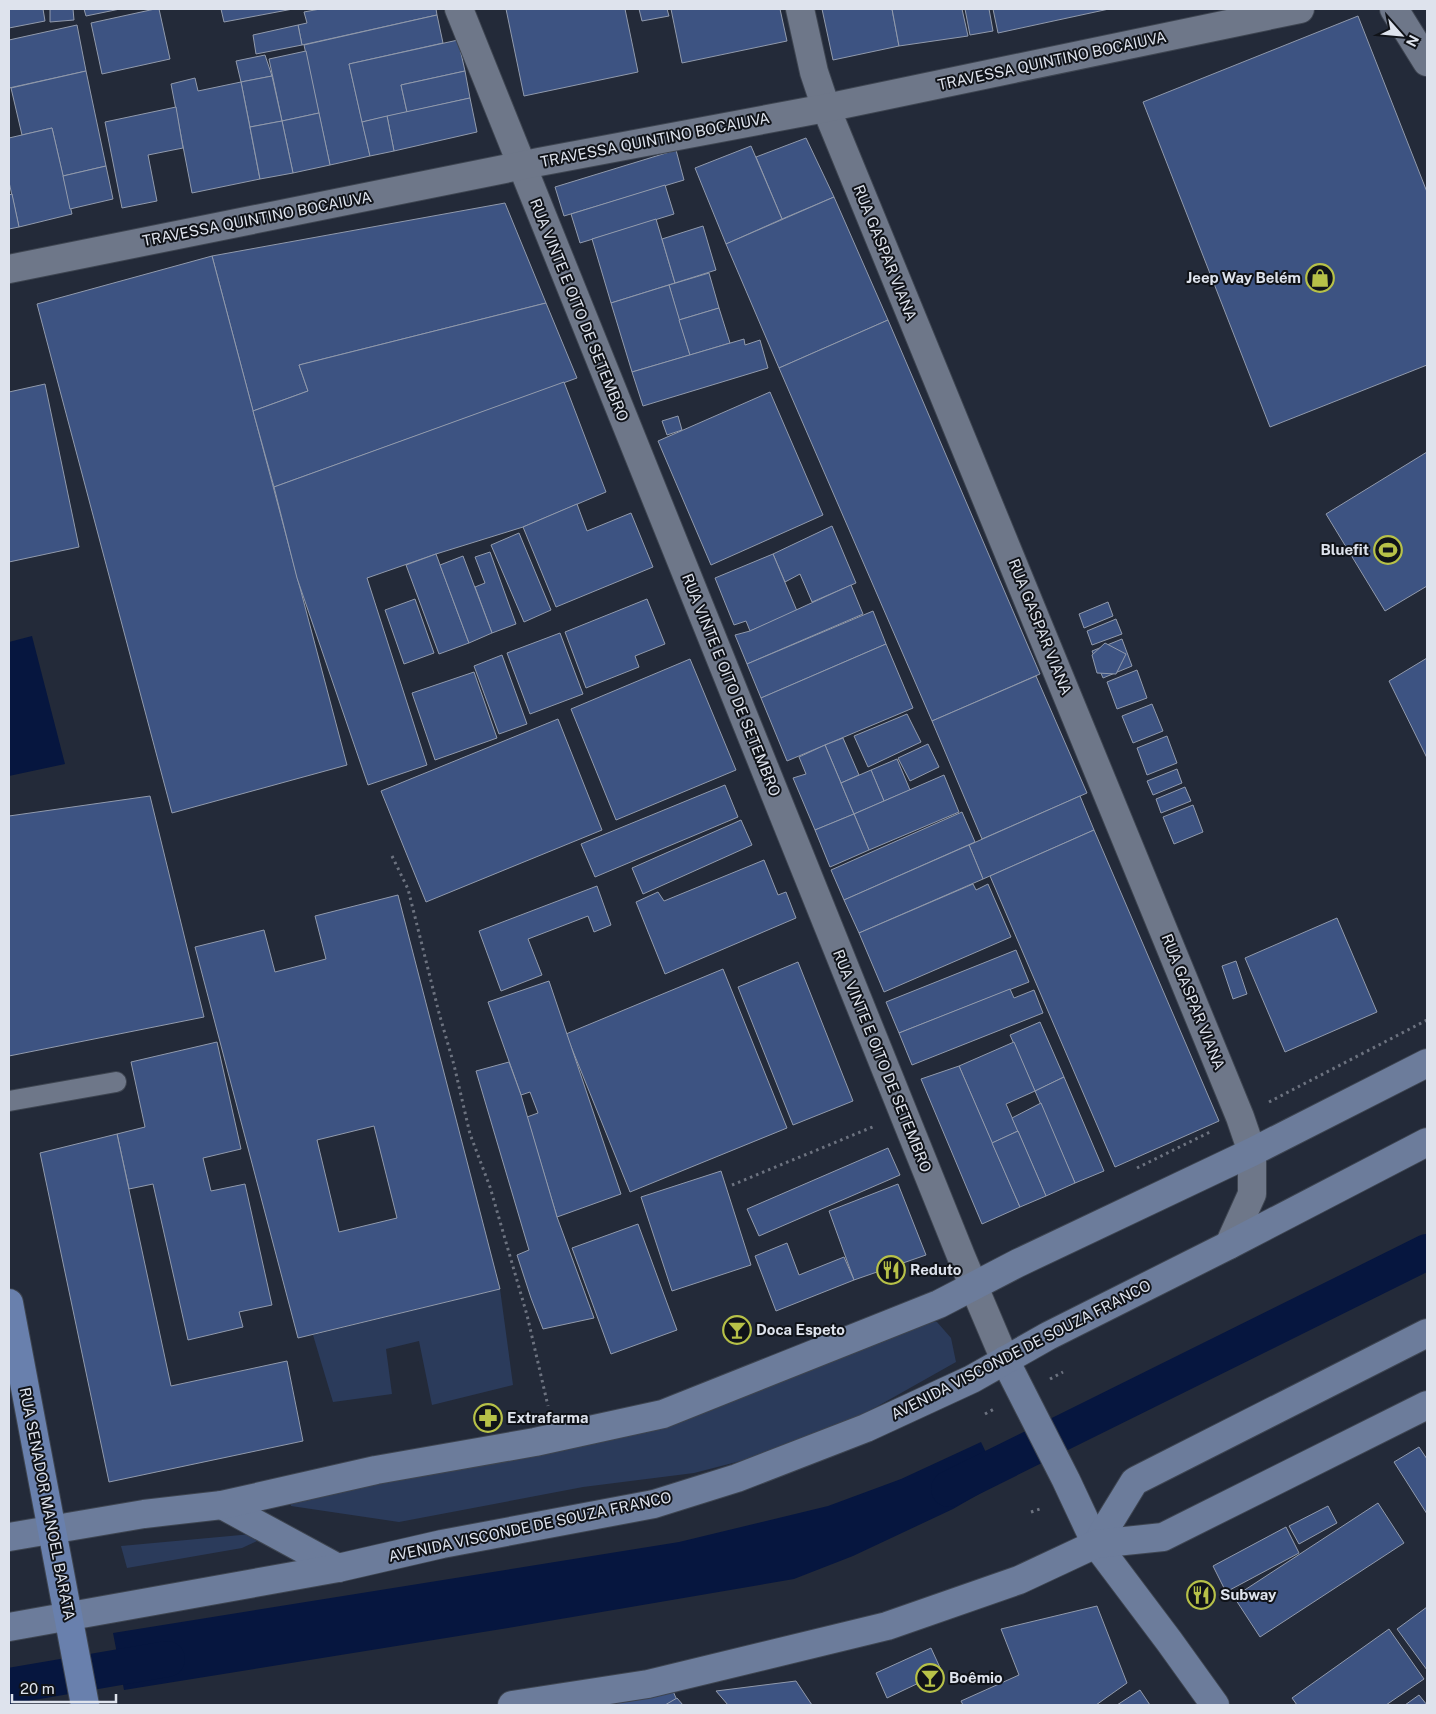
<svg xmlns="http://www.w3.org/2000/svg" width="1436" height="1714" viewBox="0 0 1436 1714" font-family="'Public Sans',sans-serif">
  <rect width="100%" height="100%" fill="#232a39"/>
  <g fill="#2b3b5b">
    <polygon points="500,1289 513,1385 432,1405 419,1341 386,1349 392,1394 333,1402 313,1335"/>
    <polygon points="920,1322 937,1322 951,1338 956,1362 846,1424 756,1457 694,1473 583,1487 399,1522 291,1506 290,1500 664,1424 713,1410"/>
    <polygon points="252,1534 257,1541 242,1548 127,1568 121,1546"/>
  </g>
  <g fill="#06163f">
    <polygon points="32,636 65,764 9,776 9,642"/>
    <polygon points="981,1442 1000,1482 953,1509 853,1556 794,1579 508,1628 124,1690 113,1633 679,1542 828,1506 901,1479"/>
  </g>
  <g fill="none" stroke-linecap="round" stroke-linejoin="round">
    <g stroke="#06163f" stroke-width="36">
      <polyline points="949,1489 1427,1252"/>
      <polyline points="9,1686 167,1659"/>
    </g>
  </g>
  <g fill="#3d5382" stroke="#919aac" fill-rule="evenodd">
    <polygon points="9,9 43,9 45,21 9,28"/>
    <polygon points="50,9 73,9 74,20 50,22"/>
    <polygon points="84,9 120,9 86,16"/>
    <polygon points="155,9 159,9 170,59 102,74 91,23"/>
    <polygon points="221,9 293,9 224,22"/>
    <polygon points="320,9 436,9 437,15 302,45 298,25 307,23 304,12"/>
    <polygon points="506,9 625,9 638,72 524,96"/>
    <polygon points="639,9 667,9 669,16 642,21"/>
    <polygon points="671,9 780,9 787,41 682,63"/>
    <polygon points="822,9 892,9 899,46 833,60"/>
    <polygon points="892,9 962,9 968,36 899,46"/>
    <polygon points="965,9 989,9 993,31 970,35"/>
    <polygon points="993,9 1109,9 998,33"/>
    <polygon points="437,15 443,43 349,64 370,156 330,165 304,45"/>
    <polygon points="1358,16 1427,192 1427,365 1270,427 1143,102"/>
    <polygon points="77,25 86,71 9,88 9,40"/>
    <polygon points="298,25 302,45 256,54 253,35"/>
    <polygon points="458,40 465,71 401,85 407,112 362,122 349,64"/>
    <polygon points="306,51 319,113 282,121 269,59"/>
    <polygon points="265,55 272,76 241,82 236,61"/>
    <polygon points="86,71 106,166 63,176 52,128 22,135 11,88"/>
    <polygon points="465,71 470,98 407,112 401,85"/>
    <polygon points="272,76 282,121 250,127 241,82"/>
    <polygon points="195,78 198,91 241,82 260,179 192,193 171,84"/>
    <polygon points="470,98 477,132 394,151 387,116"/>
    <polygon points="176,107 183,148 148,155 157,201 122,208 105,122"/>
    <polygon points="319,113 330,165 293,173 282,121"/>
    <polygon points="387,116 394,151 370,156 362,122"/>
    <polygon points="282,121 293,173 260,179 250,127"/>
    <polygon points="52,128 72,214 19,227 9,182 9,138"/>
    <polygon points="806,138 834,197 782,219 756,157"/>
    <polygon points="751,146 782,219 726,244 695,168"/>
    <polygon points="676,150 684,180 564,216 555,187"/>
    <polygon points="106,166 113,199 70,209 63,176"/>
    <polygon points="665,185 674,214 580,243 571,214"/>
    <polygon points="12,194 19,227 9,229 9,195"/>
    <polygon points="834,197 888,320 779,368 726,244"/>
    <polygon points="505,203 546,303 299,365 308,391 253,411 212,256"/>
    <polygon points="656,219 675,283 611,303 592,239"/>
    <polygon points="703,226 716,270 675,283 662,239"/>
    <polygon points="212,256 347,765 172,813 37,304"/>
    <polygon points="709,273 719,308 679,320 669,285"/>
    <polygon points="669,285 690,355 632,372 611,303"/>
    <polygon points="546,303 577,378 274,487 253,411 308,391 299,365"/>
    <polygon points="719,308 730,343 690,355 679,320"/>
    <polygon points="888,320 1040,674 932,721 779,368"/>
    <polygon points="744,339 745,345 760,340 768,368 643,406 632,372"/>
    <polygon points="564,382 606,492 523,527 436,554 367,578 427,765 368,785 297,578 274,487"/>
    <polygon points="45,384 79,547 9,562 9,392"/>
    <polygon points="770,392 823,515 711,565 658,441"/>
    <polygon points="678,416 682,430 667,435 662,421"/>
    <polygon points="1427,452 1427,586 1385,611 1326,514"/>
    <polygon points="577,504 587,531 631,513 653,567 556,607 523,527"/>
    <polygon points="832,526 856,583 812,602 800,574 785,582 773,554"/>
    <polygon points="519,533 551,610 524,622 491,545"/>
    <polygon points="490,552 516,624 492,633 475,587 485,583 475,557"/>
    <polygon points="436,554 469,643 439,654 406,565"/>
    <polygon points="773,554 797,611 750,631 746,621 734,625 715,578"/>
    <polygon points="463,556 492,633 469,643 440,565"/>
    <polygon points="851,585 863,614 747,664 735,635 750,631"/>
    <polygon points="415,599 434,653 404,664 385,610"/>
    <polygon points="647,599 665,644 635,656 639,667 586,688 565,632"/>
    <polygon points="1108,602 1113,616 1084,628 1079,614"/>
    <polygon points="873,611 886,644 761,698 747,664"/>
    <polygon points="1116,619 1122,634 1092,645 1087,631"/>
    <polygon points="560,633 583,694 530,714 507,653"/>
    <polygon points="1122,639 1132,666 1103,678 1092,651"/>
    <polygon points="1105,643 1126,654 1116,674 1097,673 1092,655"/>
    <polygon points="886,644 913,708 787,761 761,698"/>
    <polygon points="502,655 527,724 499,734 474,666"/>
    <polygon points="1427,658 1427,758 1389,681"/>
    <polygon points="690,659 736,770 616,820 571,709"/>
    <polygon points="1137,670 1147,698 1117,709 1107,682"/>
    <polygon points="474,672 497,738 435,760 412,693"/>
    <polygon points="1036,676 1087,793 982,839 932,721"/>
    <polygon points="1152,704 1163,731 1133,743 1122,716"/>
    <polygon points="907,714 921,742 868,767 854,736"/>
    <polygon points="558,719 602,830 426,902 381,791"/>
    <polygon points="1167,736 1177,763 1147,775 1137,748"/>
    <polygon points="843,738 859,775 841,783 825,745"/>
    <polygon points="928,744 939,767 910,781 898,758"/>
    <polygon points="825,745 854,814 815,830 793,778 806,774 799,757"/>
    <polygon points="897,759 910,790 884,801 871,770"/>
    <polygon points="1177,769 1182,783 1153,795 1147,781"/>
    <polygon points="871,770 884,801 854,814 841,783"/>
    <polygon points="944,775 959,812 869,850 854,814"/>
    <polygon points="725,785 738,817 595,877 581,844"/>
    <polygon points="1185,787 1191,801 1161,813 1156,799"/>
    <polygon points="150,796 204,1017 9,1056 9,816"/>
    <polygon points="1080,796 1094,830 983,879 969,845"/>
    <polygon points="1193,805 1203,832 1174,844 1163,817"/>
    <polygon points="962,812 975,842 844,900 831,870"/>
    <polygon points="854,814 869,850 830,867 815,830"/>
    <polygon points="741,820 752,845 643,894 632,868"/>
    <polygon points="1094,830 1219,1121 1115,1167 990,876"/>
    <polygon points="969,845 983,879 859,933 844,900"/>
    <polygon points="764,860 778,895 786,892 796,918 665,974 636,902 658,892 664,901"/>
    <polygon points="973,884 976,890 988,884 1011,937 884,992 859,933"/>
    <polygon points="597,886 611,925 594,932 588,916 528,939 542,975 501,991 479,931"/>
    <path d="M398,895L500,1289L298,1338L195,947L264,930L275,972L326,959L315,916ZM374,1126L397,1218L339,1232L317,1140Z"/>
    <polygon points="1337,918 1377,1012 1285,1052 1245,958"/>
    <polygon points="1016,950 1029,982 899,1033 886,1002"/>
    <polygon points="1236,961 1247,994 1233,999 1222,966"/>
    <polygon points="798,962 853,1101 793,1125 738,987"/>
    <polygon points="723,969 787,1128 630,1192 566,1034"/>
    <polygon points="549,981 621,1194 557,1217 527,1117 538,1113 530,1092 521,1095 488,1002"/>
    <polygon points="1010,989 1014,998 1034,990 1043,1013 912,1065 899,1033"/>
    <polygon points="1040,1022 1064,1077 1035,1091 1010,1035"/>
    <polygon points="217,1042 241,1149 203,1158 211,1191 245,1184 272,1305 239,1312 243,1327 188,1340 153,1184 129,1189 117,1134 145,1127 131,1062"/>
    <polygon points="1014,1042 1035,1091 1006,1104 1018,1131 992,1143 959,1066"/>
    <polygon points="509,1062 521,1095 557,1217 594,1318 543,1329 531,1298 517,1255 529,1250 476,1071"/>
    <polygon points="959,1066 1020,1207 982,1224 921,1079"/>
    <polygon points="1064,1077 1104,1171 1075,1183 1035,1091"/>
    <polygon points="1041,1103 1075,1183 1046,1196 1012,1118"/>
    <polygon points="1018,1131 1046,1196 1020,1207 992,1143"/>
    <polygon points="117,1134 171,1386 287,1361 303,1441 109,1482 40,1153"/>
    <polygon points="888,1148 900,1175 759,1236 747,1209"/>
    <polygon points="721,1171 751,1265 672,1291 641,1197"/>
    <polygon points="898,1184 926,1255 854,1280 829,1211"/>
    <polygon points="638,1224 677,1330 611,1354 572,1248"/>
    <polygon points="787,1243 799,1275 844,1257 854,1280 776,1311 755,1256"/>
    <polygon points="1419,1447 1427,1459 1427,1514 1394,1462"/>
    <polygon points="1378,1503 1404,1543 1260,1637 1234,1597"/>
    <polygon points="1328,1506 1337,1523 1299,1544 1289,1526"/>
    <polygon points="1286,1527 1299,1553 1226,1592 1213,1566"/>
    <polygon points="1097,1606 1127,1683 1096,1705 963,1705 961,1701 1019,1675 1001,1629"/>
    <polygon points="1427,1607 1427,1670 1397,1629"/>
    <polygon points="1389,1629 1424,1679 1386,1705 1297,1705 1292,1698"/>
    <polygon points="931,1648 942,1672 887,1698 876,1673"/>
    <polygon points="796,1681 812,1705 728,1705 716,1691"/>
    <polygon points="1140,1690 1150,1705 1117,1705"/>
    <polygon points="673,1691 679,1705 580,1705"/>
    <polygon points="1419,1695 1427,1705 1405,1705"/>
    <polygon points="677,1698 683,1705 665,1705"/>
  </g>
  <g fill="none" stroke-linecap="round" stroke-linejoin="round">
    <defs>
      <polyline id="service" points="9,1101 116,1082"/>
      <g id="minor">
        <polyline points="459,9 961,1256 974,1287"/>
        <polyline points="800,9 814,72 826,108 1240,1117 1252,1152 1252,1194 1229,1245"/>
        <polyline points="1394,9 1427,62"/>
        <polyline points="9,269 539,162 826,108 1300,9"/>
      </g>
      <polyline id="tertiary" points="974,1287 1005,1360"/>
      <g id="secondary">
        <polyline points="1005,1360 1066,1480 1096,1544 1169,1641 1215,1705"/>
        <polyline points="222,1505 338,1568"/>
        <polyline points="9,1537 144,1514 222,1505 376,1470 535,1442 663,1414 939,1304 1018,1263 1252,1152 1427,1063"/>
        <polyline points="1096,1544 1134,1482 1137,1480 1427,1333"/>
        <polyline points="9,1627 338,1568 442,1544 654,1504 737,1478 866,1428 972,1379 1048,1336 1229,1245 1427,1142"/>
        <polyline points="512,1705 648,1684 887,1626 1019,1580 1096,1544 1163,1537 1427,1405"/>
      </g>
      <polyline id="primary" points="9,1303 85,1705"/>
    </defs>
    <use href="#service" stroke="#3e4551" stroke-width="22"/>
    <use href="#minor" stroke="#3e4551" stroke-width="30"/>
    <use href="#tertiary" stroke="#3e4551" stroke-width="30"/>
    <use href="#secondary" stroke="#3e4551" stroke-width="30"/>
    <use href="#primary" stroke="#3e4551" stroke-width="30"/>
    <g stroke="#6d7380" stroke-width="3" stroke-dasharray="2.5 4" stroke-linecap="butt">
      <polyline points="392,856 408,889 439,1013 454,1065 470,1134 490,1187 527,1315 548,1406"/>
      <polyline points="1269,1102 1427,1020"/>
      <polyline points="1137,1168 1212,1131"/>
      <polyline points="732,1185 875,1126"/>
      <polyline points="1050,1379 1063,1372"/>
      <polyline points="985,1414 994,1409"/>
      <polyline points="1031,1512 1043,1508"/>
    </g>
    <use href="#service" stroke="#6e7789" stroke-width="20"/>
    <use href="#minor" stroke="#6e7789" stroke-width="28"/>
    <use href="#tertiary" stroke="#6e7789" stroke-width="28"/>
    <use href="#secondary" stroke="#6c7c9b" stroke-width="28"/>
    <use href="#primary" stroke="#6980ad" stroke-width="28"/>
  </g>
  <defs>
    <symbol id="shop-ring" viewBox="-11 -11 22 22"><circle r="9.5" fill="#101319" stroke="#b7c148" stroke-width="1.5"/><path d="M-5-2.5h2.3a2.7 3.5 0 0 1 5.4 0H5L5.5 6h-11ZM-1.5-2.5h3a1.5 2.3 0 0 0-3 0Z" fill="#b7c148"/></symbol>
    <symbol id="stadium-ring" viewBox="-11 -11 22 22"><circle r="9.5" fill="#101319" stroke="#b7c148" stroke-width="1.5"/><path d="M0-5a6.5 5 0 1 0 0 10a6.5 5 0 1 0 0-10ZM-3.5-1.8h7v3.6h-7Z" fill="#b7c148"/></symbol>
    <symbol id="restaurant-ring" viewBox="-11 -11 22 22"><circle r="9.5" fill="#101319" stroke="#b7c148" stroke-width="1.5"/><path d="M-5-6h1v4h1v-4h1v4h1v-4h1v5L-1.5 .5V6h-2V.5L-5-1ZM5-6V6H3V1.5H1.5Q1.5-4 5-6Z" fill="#b7c148"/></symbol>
    <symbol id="bar-ring" viewBox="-11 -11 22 22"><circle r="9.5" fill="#101319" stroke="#b7c148" stroke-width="1.5"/><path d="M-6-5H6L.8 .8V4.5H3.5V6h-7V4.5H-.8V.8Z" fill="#b7c148"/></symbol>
    <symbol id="pharmacy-ring" viewBox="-11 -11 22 22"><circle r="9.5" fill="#101319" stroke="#b7c148" stroke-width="1.5"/><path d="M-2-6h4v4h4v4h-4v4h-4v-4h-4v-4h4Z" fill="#b7c148"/></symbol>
  </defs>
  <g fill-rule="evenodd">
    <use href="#shop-ring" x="1304" y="262" width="32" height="32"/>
    <use href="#stadium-ring" x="1372" y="534" width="32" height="32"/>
    <use href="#restaurant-ring" x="875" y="1254" width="32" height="32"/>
    <use href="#bar-ring" x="721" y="1314" width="32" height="32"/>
    <use href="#pharmacy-ring" x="472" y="1402" width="32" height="32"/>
    <use href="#restaurant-ring" x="1185" y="1579" width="32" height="32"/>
    <use href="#bar-ring" x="914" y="1662" width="32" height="32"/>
  </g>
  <g text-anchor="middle" stroke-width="4" stroke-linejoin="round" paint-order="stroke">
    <g font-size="15" fill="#dee3ed" stroke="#101319">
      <text transform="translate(1052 61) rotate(-12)" y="5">TRAVESSA QUINTINO BOCAIUVA</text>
      <text transform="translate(655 140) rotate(-11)" y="5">TRAVESSA QUINTINO BOCAIUVA</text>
      <text transform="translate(257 219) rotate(-11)" y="5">TRAVESSA QUINTINO BOCAIUVA</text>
      <text transform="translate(885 253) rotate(68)" y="5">RUA GASPAR VIANA</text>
      <text transform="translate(579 310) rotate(68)" y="5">RUA VINTE E OITO DE SETEMBRO</text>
      <text transform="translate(1040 627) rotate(68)" y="5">RUA GASPAR VIANA</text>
      <text transform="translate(731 685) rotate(68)" y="5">RUA VINTE E OITO DE SETEMBRO</text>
      <text transform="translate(1193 1002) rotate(68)" y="5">RUA GASPAR VIANA</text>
      <text transform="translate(882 1061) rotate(68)" y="5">RUA VINTE E OITO DE SETEMBRO</text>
      <text transform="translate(1021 1350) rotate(-27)" y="5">AVENIDA VISCONDE DE SOUZA FRANCO</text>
      <text transform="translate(47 1504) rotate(79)" y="5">RUA SENADOR MANOEL BARATA</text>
      <text transform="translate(530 1527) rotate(-12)" y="5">AVENIDA VISCONDE DE SOUZA FRANCO</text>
    </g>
    <g font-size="15" font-weight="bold" fill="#dee3ed" stroke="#101319" text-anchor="start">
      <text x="1301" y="283" text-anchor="end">Jeep Way Belém</text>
      <text x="1369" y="555" text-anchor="end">Bluefit</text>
      <text x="910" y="1275">Reduto</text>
      <text x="756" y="1335">Doca Espeto</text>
      <text x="507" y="1423">Extrafarma</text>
      <text x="1220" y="1600">Subway</text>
      <text x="949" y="1683">Boêmio</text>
    </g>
  </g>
  <rect width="1436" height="1714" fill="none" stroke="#dee3ed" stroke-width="20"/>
  <g transform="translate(1401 35) rotate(117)" stroke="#101319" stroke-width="4" paint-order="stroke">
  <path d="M0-4L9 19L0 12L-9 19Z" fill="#dee3ed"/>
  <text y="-8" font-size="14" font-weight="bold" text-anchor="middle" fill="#dee3ed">N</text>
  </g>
  <path d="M12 1694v8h104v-8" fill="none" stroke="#dee3ed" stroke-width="2.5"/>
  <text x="20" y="1694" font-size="15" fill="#dee3ed" stroke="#101319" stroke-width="4" paint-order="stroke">20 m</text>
</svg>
